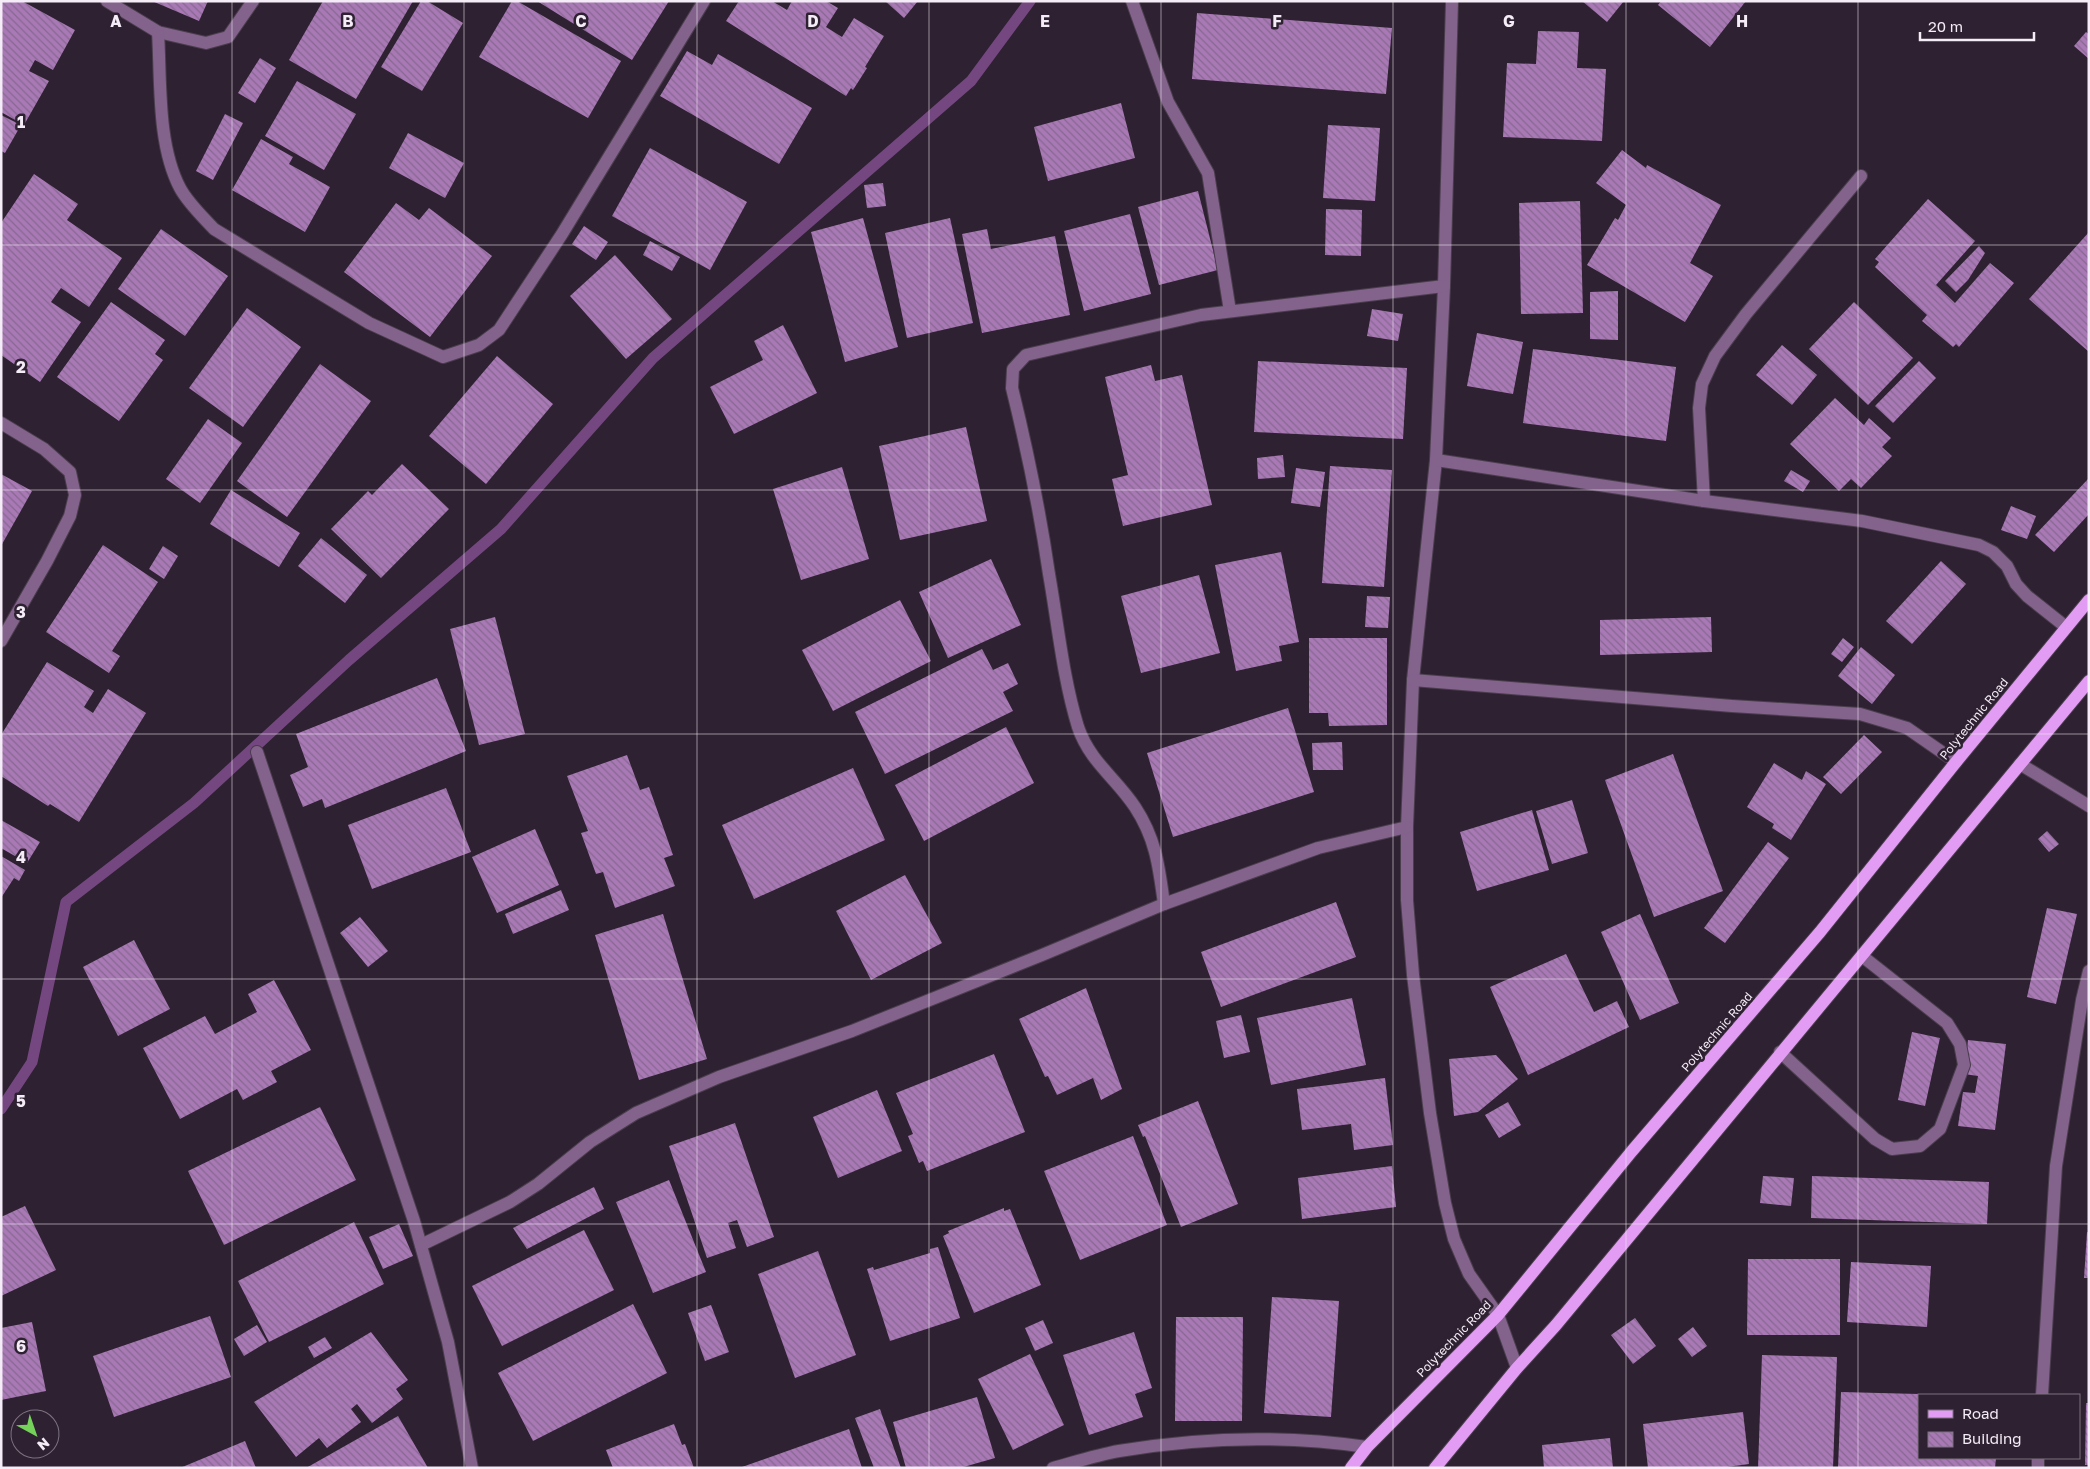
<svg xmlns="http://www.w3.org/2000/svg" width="2090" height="1469" viewBox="0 0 2090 1469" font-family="'Golos Text',sans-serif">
  <defs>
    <pattern id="building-back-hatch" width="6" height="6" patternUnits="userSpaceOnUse" patternTransform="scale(1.25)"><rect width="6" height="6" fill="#a979b6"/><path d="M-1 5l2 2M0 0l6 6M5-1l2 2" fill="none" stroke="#876890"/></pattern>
  </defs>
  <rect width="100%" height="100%" fill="#2e2131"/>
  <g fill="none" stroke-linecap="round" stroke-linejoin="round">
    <polyline stroke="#754781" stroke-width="11" points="1,1109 32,1062 66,902 194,803 349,660 501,529 653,358 971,81 1030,1"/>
  </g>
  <g fill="url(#building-back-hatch)">
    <polygon points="1,1 22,1 75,30 53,70 35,60 29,71 49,81 24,125 1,112"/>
    <polygon points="152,1 208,1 199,21"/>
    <polygon points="323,1 413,1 356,99 289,60"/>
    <polygon points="421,1 427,1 463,23 422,91 381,67"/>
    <polygon points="512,1 517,1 621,61 588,118 479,57"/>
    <polygon points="537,1 669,1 632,60"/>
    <polygon points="739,1 772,1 787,10 792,1 826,1 838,8 826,27 842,37 854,18 884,36 865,67 867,68 853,90 851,88 846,96 726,21"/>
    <polygon points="885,1 918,1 904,18"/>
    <polygon points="1582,1 1624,1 1607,22"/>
    <polygon points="1661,1 1746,1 1710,47 1658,5"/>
    <polygon points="1197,13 1392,28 1386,94 1192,79"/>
    <polygon points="1538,31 1579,32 1577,68 1606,69 1602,141 1503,137 1507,63 1536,64"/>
    <polygon points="2086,32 2089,34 2089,59 2074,46"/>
    <polygon points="687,51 712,65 718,54 812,108 779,164 660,96"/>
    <polygon points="260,58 276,68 255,103 238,93"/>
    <polygon points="297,81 356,114 324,170 265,136"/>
    <polygon points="1121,103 1135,158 1048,181 1034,127"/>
    <polygon points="225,114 243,123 213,180 196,171"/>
    <polygon points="1,115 21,125 5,153 1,151"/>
    <polygon points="1328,125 1380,128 1375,201 1323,198"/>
    <polygon points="408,133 464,163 445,198 389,168"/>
    <polygon points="261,139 293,157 289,164 330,187 305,232 232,190"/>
    <polygon points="650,148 747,202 710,270 612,216"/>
    <polygon points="1622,150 1646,168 1647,165 1721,205 1690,263 1713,276 1685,322 1587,265 1615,218 1618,220 1626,205 1596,183"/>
    <polygon points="34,174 78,204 67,220 122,258 89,307 61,288 51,302 81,322 40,382 1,355 1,223"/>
    <polygon points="883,183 886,206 867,208 864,185"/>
    <polygon points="1198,191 1218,270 1159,285 1138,207"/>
    <polygon points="1928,199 1975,241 1936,285 1955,303 1990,263 2014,283 1959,347 1956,344 1953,347 1922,321 1927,315 1875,267 1879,262 1875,259"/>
    <polygon points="1580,201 1583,313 1521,314 1519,203"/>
    <polygon points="396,203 419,220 429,208 492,256 430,337 344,272"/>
    <polygon points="1326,209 1362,210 1361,256 1325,255"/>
    <polygon points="1130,214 1151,294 1084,311 1064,231"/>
    <polygon points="863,218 898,347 845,362 811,232"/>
    <polygon points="950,218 973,323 907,338 885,233"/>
    <polygon points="584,226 608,242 596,260 572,244"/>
    <polygon points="161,229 228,276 185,336 118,289"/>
    <polygon points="987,229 991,249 1055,236 1070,315 982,333 962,234"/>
    <polygon points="2089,232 2089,352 2029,299"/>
    <polygon points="650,241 680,257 672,271 643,255"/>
    <polygon points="1979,246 1985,253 1968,280 1956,292 1945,281"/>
    <polygon points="615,255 672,319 626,359 570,296"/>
    <polygon points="1618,291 1618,340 1590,339 1590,292"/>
    <polygon points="111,302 165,340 155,354 163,360 119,421 57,377"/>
    <polygon points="1854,302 1913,358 1868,405 1809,349"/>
    <polygon points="247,308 301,347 243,427 189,388"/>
    <polygon points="1372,309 1403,314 1398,341 1367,336"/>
    <polygon points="783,325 817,393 734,434 710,387 763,360 754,341"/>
    <polygon points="1477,333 1523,342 1513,394 1467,386"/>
    <polygon points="1782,345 1817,375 1792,405 1756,375"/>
    <polygon points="1533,349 1676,367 1666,441 1523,423"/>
    <polygon points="497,356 553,404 486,484 429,436"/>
    <polygon points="1258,361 1407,368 1403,439 1254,432"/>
    <polygon points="1919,361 1936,378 1893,423 1875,406"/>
    <polygon points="320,364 371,401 287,517 237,481"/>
    <polygon points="1151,365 1155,381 1182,375 1212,505 1123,526 1112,479 1128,475 1105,377"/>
    <polygon points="1835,398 1864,425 1869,418 1891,438 1882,447 1892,456 1861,488 1851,479 1839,491 1790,444"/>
    <polygon points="208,419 242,443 200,503 166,479"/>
    <polygon points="966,427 987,521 900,540 879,446"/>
    <polygon points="1283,455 1285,477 1258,479 1257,458"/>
    <polygon points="402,464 449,509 381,578 331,529 368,491 372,495"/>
    <polygon points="1330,466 1392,470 1384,587 1322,583"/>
    <polygon points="842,467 869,559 801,580 773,489"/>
    <polygon points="1296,468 1325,472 1320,507 1291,503"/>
    <polygon points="1791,470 1810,481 1803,492 1784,481"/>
    <polygon points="1,474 32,491 1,546"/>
    <polygon points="2089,478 2089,514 2054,552 2035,535"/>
    <polygon points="231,490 300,533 279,567 210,524"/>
    <polygon points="2011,506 2036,516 2027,539 2001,530"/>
    <polygon points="321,538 367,575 345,603 298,566"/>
    <polygon points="103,545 158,582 112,651 120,656 109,673 46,632"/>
    <polygon points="163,546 178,556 164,579 149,569"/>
    <polygon points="1281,552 1299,642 1279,646 1282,661 1236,671 1215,565"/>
    <polygon points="991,559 1021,625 948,658 919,592"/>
    <polygon points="1941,561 1966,584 1912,644 1886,621"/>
    <polygon points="1199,575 1220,653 1141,673 1121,596"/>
    <polygon points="1367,596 1390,597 1388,628 1365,627"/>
    <polygon points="900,600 931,661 833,711 802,650"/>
    <polygon points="495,617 525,734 479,745 450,629"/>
    <polygon points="1711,617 1712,652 1600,655 1600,620"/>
    <polygon points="1309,638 1387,638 1387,725 1329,726 1328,713 1309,713"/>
    <polygon points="1843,638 1854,647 1842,662 1831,654"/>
    <polygon points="1861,647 1895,675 1872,704 1838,676"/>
    <polygon points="982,649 993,670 1008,663 1018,684 1003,692 1013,711 885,774 855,712"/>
    <polygon points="47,662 94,691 84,707 93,713 108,689 146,713 79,822 50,804 48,806 1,776 1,735"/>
    <polygon points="437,678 466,751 325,808 322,799 303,807 290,775 308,767 296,734"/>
    <polygon points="1288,708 1314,792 1173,837 1147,753"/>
    <polygon points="1006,727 1034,783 924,841 895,785"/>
    <polygon points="1864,735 1882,752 1841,794 1823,777"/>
    <polygon points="1342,742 1343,770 1313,770 1312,743"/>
    <polygon points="1673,754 1723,891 1654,917 1605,780"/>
    <polygon points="627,755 640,790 649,787 673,855 664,858 675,886 615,908 603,872 596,874 581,833 588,831 567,776"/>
    <polygon points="1774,763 1802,780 1806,771 1826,784 1791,840 1772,828 1774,824 1747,807"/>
    <polygon points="853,768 885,840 754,899 722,825"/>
    <polygon points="446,788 471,852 372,889 348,825"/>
    <polygon points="1572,800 1588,853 1552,864 1536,811"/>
    <polygon points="1532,810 1549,870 1477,891 1460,832"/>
    <polygon points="1,820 40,842 27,863 1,848"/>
    <polygon points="535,829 559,885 497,913 472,857"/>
    <polygon points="2047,831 2059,844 2049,852 2038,839"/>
    <polygon points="1768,842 1789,858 1725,943 1704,928"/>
    <polygon points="1,856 25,870 19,881 14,878 1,898"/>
    <polygon points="905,875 942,943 871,980 836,911"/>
    <polygon points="561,890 569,910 513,934 505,914"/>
    <polygon points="1336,902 1356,957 1221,1007 1201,952"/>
    <polygon points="2047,908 2077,914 2056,1004 2027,997"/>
    <polygon points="663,914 707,1059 639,1080 595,935"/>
    <polygon points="1640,914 1679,1003 1640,1020 1601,932"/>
    <polygon points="360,917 388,951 368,967 340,933"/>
    <polygon points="134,940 170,1009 118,1036 83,967"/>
    <polygon points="1566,954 1594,1012 1617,1001 1629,1027 1528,1075 1490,987"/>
    <polygon points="274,980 311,1050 271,1071 277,1082 243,1100 237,1089 180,1119 143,1048 205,1016 215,1034 257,1012 248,994"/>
    <polygon points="1086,988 1122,1089 1101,1100 1093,1078 1057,1095 1048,1076 1045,1077 1019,1019"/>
    <polygon points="1352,998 1366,1065 1271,1085 1257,1018"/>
    <polygon points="1241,1015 1250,1052 1224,1058 1216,1021"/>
    <polygon points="1912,1032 1940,1038 1925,1106 1898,1100"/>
    <polygon points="1968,1040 2006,1044 1995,1130 1958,1126 1963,1092 1975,1093 1978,1076 1964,1074"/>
    <polygon points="994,1054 1025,1132 927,1171 923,1161 919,1163 908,1136 913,1134 896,1093"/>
    <polygon points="1496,1055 1518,1079 1478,1112 1454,1116 1449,1059"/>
    <polygon points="1385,1078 1393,1145 1354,1150 1351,1124 1302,1130 1297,1089"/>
    <polygon points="877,1090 902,1151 838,1178 813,1117"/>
    <polygon points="1198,1101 1238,1204 1181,1227 1145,1136 1143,1137 1138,1125"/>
    <polygon points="1508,1102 1521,1125 1499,1138 1485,1115"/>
    <polygon points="320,1107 356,1180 224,1245 188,1171"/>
    <polygon points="735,1123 774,1237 747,1247 737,1220 728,1223 736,1248 707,1258 669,1146"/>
    <polygon points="1133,1136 1167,1225 1080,1260 1044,1171"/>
    <polygon points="1392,1166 1396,1207 1302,1219 1298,1178"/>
    <polygon points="1763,1176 1794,1178 1791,1206 1760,1203"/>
    <polygon points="1812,1176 1989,1182 1987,1224 1811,1218"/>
    <polygon points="669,1180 706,1272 653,1293 616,1202"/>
    <polygon points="594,1187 604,1209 527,1249 513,1228"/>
    <polygon points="25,1206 56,1270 1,1296 1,1217"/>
    <polygon points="1004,1208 1004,1211 1010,1209 1041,1285 974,1313 943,1236 949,1233 948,1231"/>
    <polygon points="354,1222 384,1284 269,1342 238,1281"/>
    <polygon points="399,1224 413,1256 383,1269 369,1237"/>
    <polygon points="584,1230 614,1290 502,1346 472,1286"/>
    <polygon points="2087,1232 2089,1232 2089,1278 2084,1278"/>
    <polygon points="938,1247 960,1318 890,1341 867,1269 873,1267 874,1270 930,1253 930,1249"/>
    <polygon points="818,1251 856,1355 795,1378 758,1274"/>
    <polygon points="1748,1259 1840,1259 1840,1335 1747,1335"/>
    <polygon points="1851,1262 1931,1266 1927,1327 1847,1322"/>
    <polygon points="1272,1297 1339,1301 1331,1417 1264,1413"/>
    <polygon points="633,1304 667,1373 533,1441 498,1373"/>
    <polygon points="711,1305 729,1352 705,1361 688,1313"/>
    <polygon points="210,1316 231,1377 114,1417 93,1356"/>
    <polygon points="1176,1317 1243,1317 1242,1421 1175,1421"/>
    <polygon points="1635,1318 1656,1346 1633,1364 1611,1335"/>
    <polygon points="1043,1320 1053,1343 1035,1351 1025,1328"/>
    <polygon points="32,1322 46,1391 1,1400 1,1328"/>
    <polygon points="257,1325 267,1342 244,1356 234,1339"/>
    <polygon points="1693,1327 1707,1346 1692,1357 1678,1339"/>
    <polygon points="371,1332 408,1380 396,1389 403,1399 372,1423 357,1404 351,1409 361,1422 327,1448 319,1438 296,1457 254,1402"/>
    <polygon points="1134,1332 1152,1388 1135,1394 1143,1417 1089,1435 1063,1355"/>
    <polygon points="325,1337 332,1348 314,1358 308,1347"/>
    <polygon points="1030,1354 1064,1425 1013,1450 978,1379"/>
    <polygon points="1762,1355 1837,1357 1833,1468 1758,1468"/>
    <polygon points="1841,1392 1919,1394 1919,1458 1996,1458 1995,1468 1838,1468"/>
    <polygon points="977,1397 995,1458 960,1468 906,1468 893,1422"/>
    <polygon points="2086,1403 2089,1403 2089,1465 2085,1465"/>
    <polygon points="880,1409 882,1415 901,1468 874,1468 855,1418"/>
    <polygon points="1743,1412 1749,1464 1720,1468 1648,1468 1643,1424"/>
    <polygon points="398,1416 428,1468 306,1468"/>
    <polygon points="674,1424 682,1445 685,1444 694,1468 613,1468 606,1450"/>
    <polygon points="849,1429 862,1468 742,1468 742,1467"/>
    <polygon points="1610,1438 1613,1468 1544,1468 1542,1445"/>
    <polygon points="245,1441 256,1468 180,1468"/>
  </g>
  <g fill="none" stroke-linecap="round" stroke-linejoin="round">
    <defs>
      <polyline id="service" points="1780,1052 1875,1139 1892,1149 1920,1146 1940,1129 1964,1065 1960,1044 1947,1023 1862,956"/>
      <g id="minor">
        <polyline points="107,1 158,32 206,43 228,37 253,1"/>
        <polyline points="1132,1 1168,102 1208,173 1230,311"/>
        <polyline points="1452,1 1444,286 1436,460 1413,680 1407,827 1407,900 1413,975 1430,1113 1445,1203 1454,1239 1469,1274 1498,1315 1517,1368"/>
        <path d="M158,32C161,81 157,144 180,188C188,203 202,216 214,229L369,323L443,357L479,345L499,330L562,234L704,1"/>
        <polyline points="1,423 44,449 70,472 75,495 70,516 47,561 1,641"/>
        <polyline points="1436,460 1704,501 1862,521 1979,545 1993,552 2007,566 2016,584 2027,596 2066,627"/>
        <polyline points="1704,501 1699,408 1702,384 1715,356 1746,314 1861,176"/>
        <polyline points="1413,680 1732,706 1860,714 1907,728 1956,762"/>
        <polyline points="257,752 414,1221 448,1342 472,1468"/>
        <polyline points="2020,764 2089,806"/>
        <path d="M1164,904C1159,867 1156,839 1135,807C1116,778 1090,762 1078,727C1063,678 1058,625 1049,574C1040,512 1027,449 1012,388L1013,369L1026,355L1201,315L1444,286"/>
        <polyline points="421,1245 510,1202 538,1184 590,1142 636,1113 719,1077 852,1031 1042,955 1164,904 1318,848 1407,827"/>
        <polyline points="2042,1395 2056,1166 2082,1000 2089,971"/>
        <path d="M1053,1468C1075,1462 1097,1455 1119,1451C1202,1437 1284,1435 1367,1447"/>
        <polyline points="2038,1468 2038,1458"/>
      </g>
      <g id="primary">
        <polyline points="1351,1468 1367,1447 1498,1315 1632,1151 1820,932 1956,762 2089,600"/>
        <polyline points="1435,1468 1517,1368 1556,1325 2089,681"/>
      </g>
    </defs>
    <use href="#service" stroke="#4a3d4d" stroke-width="14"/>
    <use href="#minor" stroke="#4a3d4d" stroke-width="14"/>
    <use href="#primary" stroke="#4a3d4d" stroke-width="14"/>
    <use href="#service" stroke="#83628c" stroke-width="12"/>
    <use href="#minor" stroke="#83628c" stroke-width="12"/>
    <use href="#primary" stroke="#e29cf3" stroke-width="12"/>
  </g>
  <path fill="none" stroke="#f4ecf6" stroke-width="1" stroke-opacity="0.55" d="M232,1V1468M464,1V1468M697,1V1468M929,1V1468M1161,1V1468M1393,1V1468M1626,1V1468M1858,1V1468M1,245H2089M1,490H2089M1,734H2089M1,979H2089M1,1224H2089"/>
  <g text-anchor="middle" stroke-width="5" stroke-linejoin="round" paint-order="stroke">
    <g font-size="12" fill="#f4ecf6" stroke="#2e2131">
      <text transform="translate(1974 719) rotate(-51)" y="4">Polytechnic Road</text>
      <text transform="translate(1717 1032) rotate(-49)" y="4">Polytechnic Road</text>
      <text transform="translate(1454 1339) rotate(-46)" y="4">Polytechnic Road</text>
    </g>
  </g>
  <g font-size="16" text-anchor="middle" font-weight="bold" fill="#f4ecf6" stroke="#2e2131" stroke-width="5" stroke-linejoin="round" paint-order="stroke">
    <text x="116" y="27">A</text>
    <text x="348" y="27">B</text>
    <text x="581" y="27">C</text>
    <text x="813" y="27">D</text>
    <text x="1045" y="27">E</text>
    <text x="1277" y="27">F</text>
    <text x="1509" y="27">G</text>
    <text x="1742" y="27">H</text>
    <text x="21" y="128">1</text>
    <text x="21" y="373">2</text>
    <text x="21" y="618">3</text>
    <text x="21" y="863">4</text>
    <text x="21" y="1107">5</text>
    <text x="21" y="1352">6</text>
  </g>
  <rect width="2090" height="1469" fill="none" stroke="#f4ecf6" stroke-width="5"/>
  <rect x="1918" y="1394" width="162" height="65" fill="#2e2131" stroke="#7d7280"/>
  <rect x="1928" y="1410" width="25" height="8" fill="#e29cf3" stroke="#7d7280"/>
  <text x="1962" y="1419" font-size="15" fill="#f4ecf6">Road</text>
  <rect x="1928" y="1432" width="25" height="15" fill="url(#building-back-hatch)" stroke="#7d7280"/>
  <text x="1962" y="1444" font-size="15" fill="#f4ecf6">Building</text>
  <g transform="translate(35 1434) rotate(140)"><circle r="24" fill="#2e2131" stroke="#7d7280"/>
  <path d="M0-4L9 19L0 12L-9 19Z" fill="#74d25b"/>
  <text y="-8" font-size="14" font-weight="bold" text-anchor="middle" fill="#f4ecf6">N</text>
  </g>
  <path d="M1920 32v8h114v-8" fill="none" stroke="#f4ecf6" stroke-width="2.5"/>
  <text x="1928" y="32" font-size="15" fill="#f4ecf6" stroke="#2e2131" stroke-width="4" paint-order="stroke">20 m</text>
</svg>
